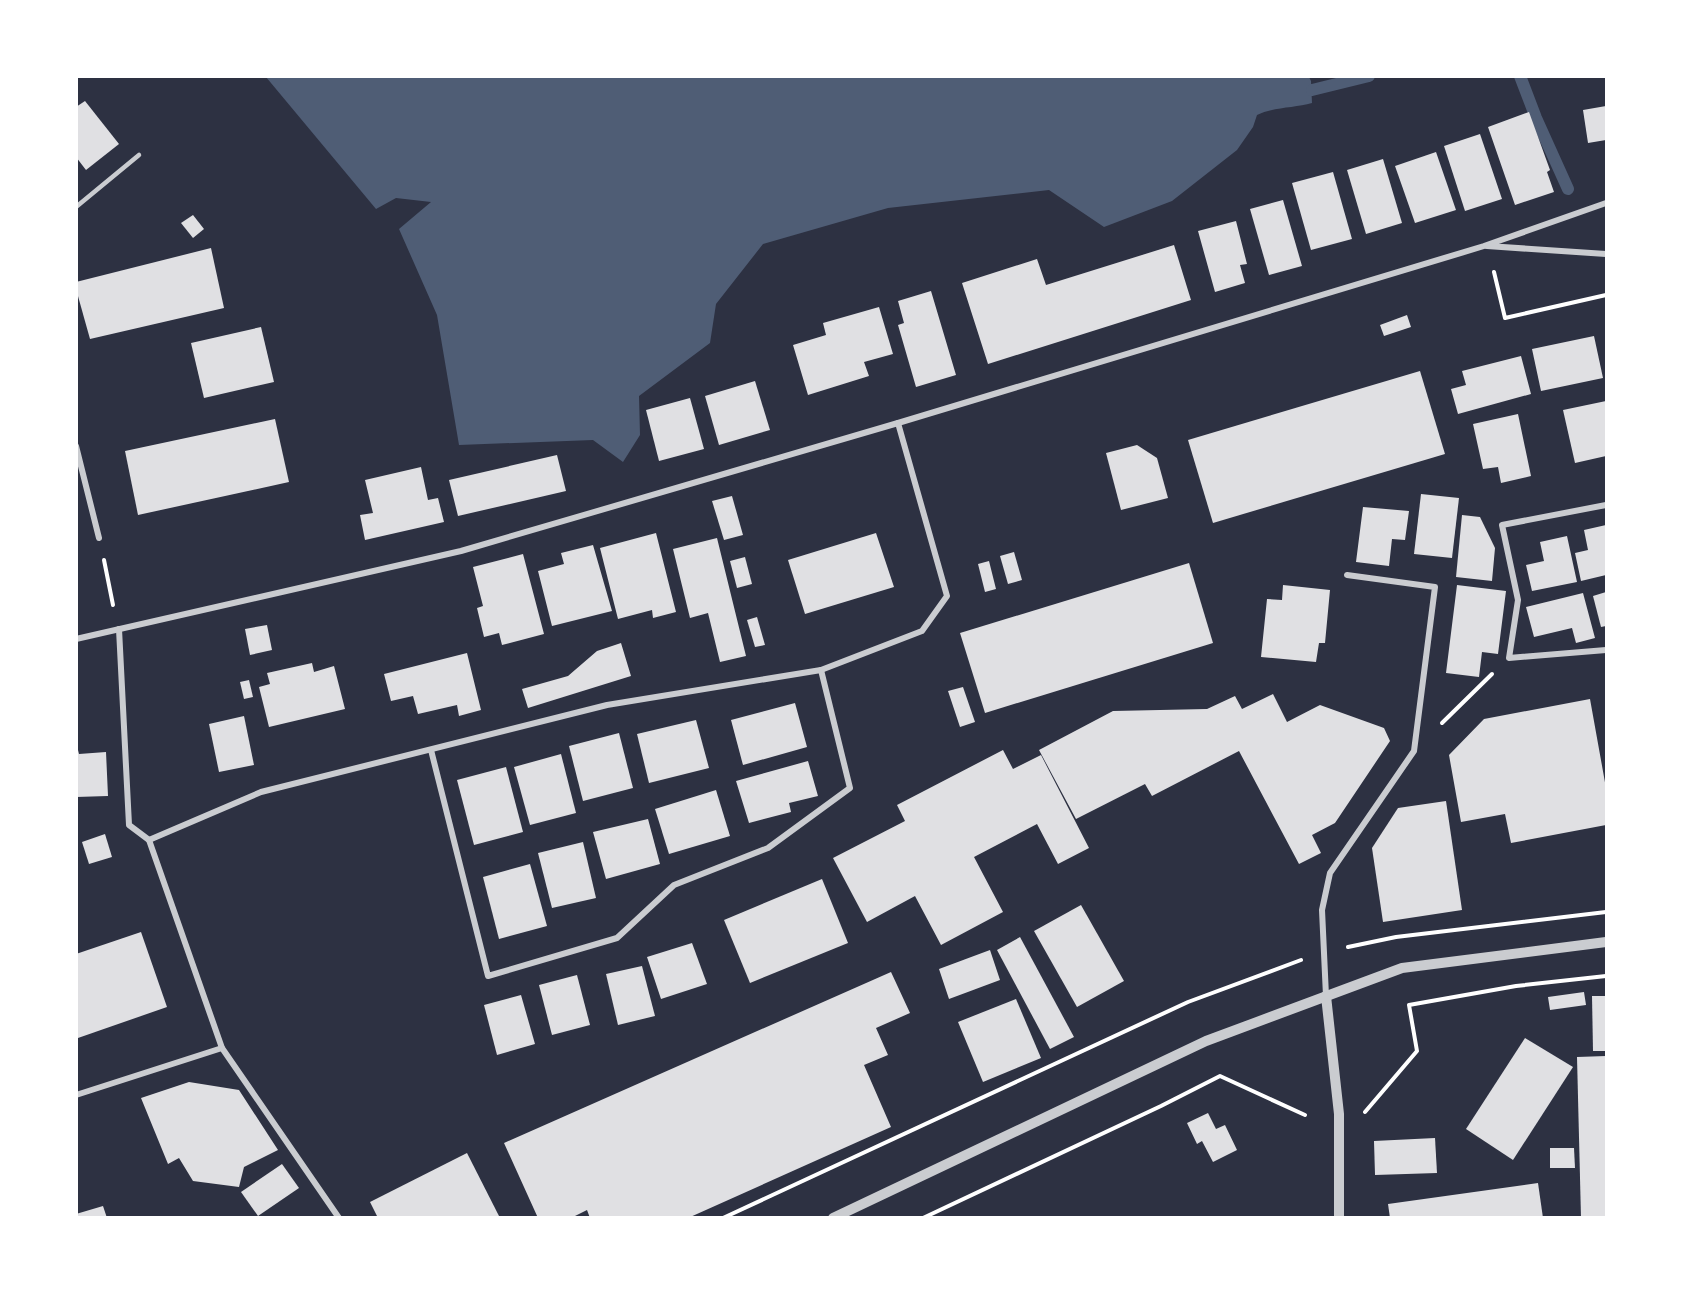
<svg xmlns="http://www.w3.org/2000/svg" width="1683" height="1294" viewBox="0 0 1683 1294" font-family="Cabin,sans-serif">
  <rect width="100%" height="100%" fill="#2d3142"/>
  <path fill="#4f5d75" d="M1309,77L1311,81L1312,103C1295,108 1273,107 1257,115L1253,127L1237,150L1172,201L1104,227L1049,190L888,208L763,244L716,304L710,343L639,396L640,435L623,462L593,440L459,445L437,315L399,229L431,202L396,198L376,209L266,77Z"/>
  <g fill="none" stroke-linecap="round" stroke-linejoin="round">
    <g stroke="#4f5d75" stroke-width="12">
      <polyline points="1520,76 1536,118 1568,189"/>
      <polyline points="1312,90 1369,76"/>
    </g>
  </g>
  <g fill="#e0e0e3">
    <polygon points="85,101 119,144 86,170 76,157 76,107"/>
    <polygon points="1606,106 1606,140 1588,143 1583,110"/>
    <polygon points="1529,112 1550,170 1547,172 1554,192 1515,205 1488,127"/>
    <polygon points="1480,134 1502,199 1465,211 1444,146"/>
    <polygon points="1436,152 1456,210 1415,223 1395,166"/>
    <polygon points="1383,159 1402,223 1366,234 1347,170"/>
    <polygon points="1333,172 1352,239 1311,250 1292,183"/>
    <polygon points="1283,200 1302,266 1269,275 1250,209"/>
    <polygon points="193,215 204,229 193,238 181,223"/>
    <polygon points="1236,221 1247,264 1240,265 1245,283 1215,292 1198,231"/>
    <polygon points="1174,245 1191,300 988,364 962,283 1037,259 1046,285"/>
    <polygon points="211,248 224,308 90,339 76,289 76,282"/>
    <polygon points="931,291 956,375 916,387 898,325 904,323 898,301"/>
    <polygon points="879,307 893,354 864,362 869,376 808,395 793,345 826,335 823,323"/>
    <polygon points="1407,315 1411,327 1384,336 1380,325"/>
    <polygon points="261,327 274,382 204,398 191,343"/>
    <polygon points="1594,336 1603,378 1541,391 1532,349"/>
    <polygon points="1521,356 1531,394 1458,414 1451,389 1466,385 1462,371"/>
    <polygon points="1420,371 1445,454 1213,523 1188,440"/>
    <polygon points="755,381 770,430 719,445 705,396"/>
    <polygon points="690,398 704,449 659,461 646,410"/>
    <polygon points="1606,401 1606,456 1575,463 1563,410"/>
    <polygon points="1518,414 1531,476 1501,483 1498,467 1483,469 1473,424"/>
    <polygon points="275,419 289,482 138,515 125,451"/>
    <polygon points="1137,445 1157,458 1168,498 1121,510 1106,453"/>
    <polygon points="557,455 566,491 458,516 449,480"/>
    <polygon points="421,467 428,500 438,498 444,522 365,540 360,515 373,513 365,480"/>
    <polygon points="1421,494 1459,498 1452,558 1414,554"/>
    <polygon points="732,496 743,535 724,540 712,501"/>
    <polygon points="1363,507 1409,511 1405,540 1392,539 1389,566 1356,562"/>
    <polygon points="1462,515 1480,517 1495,548 1492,581 1456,577"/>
    <polygon points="1606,525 1606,575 1581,581 1575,553 1588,550 1584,530"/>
    <polygon points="656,533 676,612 653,618 652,610 618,619 600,548"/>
    <polygon points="876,533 894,587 805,614 788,560"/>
    <polygon points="1567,536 1577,582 1532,591 1526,565 1544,561 1540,542"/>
    <polygon points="717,538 746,656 720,662 708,613 690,618 673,549"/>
    <polygon points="593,545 612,611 552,626 538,571 564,564 561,553"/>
    <polygon points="1014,552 1022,580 1008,584 1000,556"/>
    <polygon points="523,554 544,634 502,645 499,633 484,637 477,608 483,606 473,567"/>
    <polygon points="745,557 752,584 737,588 730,561"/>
    <polygon points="989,561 996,589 985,592 978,564"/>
    <polygon points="1189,563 1213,643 985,713 960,633"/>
    <polygon points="1283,585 1330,590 1325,643 1319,643 1316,662 1261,657 1267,599 1282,600"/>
    <polygon points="1457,585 1506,591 1498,654 1482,652 1479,677 1446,673"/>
    <polygon points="1606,592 1606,626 1601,627 1593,596"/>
    <polygon points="1583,593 1595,638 1576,643 1572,628 1534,637 1526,607"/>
    <polygon points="757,617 765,645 755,647 747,620"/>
    <polygon points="267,625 272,650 250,655 245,629"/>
    <polygon points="621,643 631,676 528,708 522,689 568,676 597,651"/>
    <polygon points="467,653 481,710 459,716 457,705 418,714 413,696 391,701 384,674"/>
    <polygon points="312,663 314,672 334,666 345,709 269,727 259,687 270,684 267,673"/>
    <polygon points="249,680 253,697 244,699 240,682"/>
    <polygon points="963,687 975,722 960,727 948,691"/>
    <polygon points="1273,694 1287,722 1320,705 1384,728 1390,741 1335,823 1312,835 1321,853 1299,864 1239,751 1152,796 1145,784 1076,819 1039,750 1113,711 1207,709 1235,696 1242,709"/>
    <polygon points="1590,699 1606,788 1606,825 1511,843 1505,814 1461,822 1449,755 1484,719"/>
    <polygon points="795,703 807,747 743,765 731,720"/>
    <polygon points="244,716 254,765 219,772 209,724"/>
    <polygon points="696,720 709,768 649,783 637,734"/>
    <polygon points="619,733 633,788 583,801 569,746"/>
    <polygon points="76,750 78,750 79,754 106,752 108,796 76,797"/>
    <polygon points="1003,750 1013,769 1041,755 1089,848 1058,864 1037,824 974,857 1003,912 941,945 915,896 867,922 833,858 905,821 897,805"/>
    <polygon points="561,754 576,813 530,825 514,767"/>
    <polygon points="808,761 818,796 789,803 791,812 749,823 736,781"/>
    <polygon points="506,767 523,832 474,845 457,780"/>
    <polygon points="716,790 730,836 669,854 655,809"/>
    <polygon points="1446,801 1462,910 1383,922 1372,848 1398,808"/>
    <polygon points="648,819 660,864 606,879 593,832"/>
    <polygon points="105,834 112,857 89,864 82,842"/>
    <polygon points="583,842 596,898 552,908 538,853"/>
    <polygon points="530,864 547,926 499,939 483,877"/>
    <polygon points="822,879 848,943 750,983 724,920"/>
    <polygon points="1081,905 1124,981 1077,1007 1034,931"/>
    <polygon points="141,932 167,1007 78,1038 76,954"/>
    <polygon points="1020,937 1074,1037 1050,1049 997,950"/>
    <polygon points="692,943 707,984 661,999 647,957"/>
    <polygon points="990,950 1000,980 949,999 939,969"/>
    <polygon points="642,966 655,1016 618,1025 606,974"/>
    <polygon points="891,972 910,1013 876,1028 888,1055 864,1065 891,1127 688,1218 590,1218 587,1210 571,1218 538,1218 504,1143"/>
    <polygon points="577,975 590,1025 552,1035 539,985"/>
    <polygon points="1584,992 1586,1005 1550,1010 1548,997"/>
    <polygon points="521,995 535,1044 497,1055 484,1005"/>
    <polygon points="1592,996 1606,996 1606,1051 1593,1051"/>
    <polygon points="1016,999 1041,1058 983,1082 958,1022"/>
    <polygon points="1525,1038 1573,1067 1513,1160 1466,1129"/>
    <polygon points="1606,1056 1606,1218 1581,1218 1577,1057"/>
    <polygon points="189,1082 239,1090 278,1150 244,1167 239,1187 193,1181 179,1158 168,1164 141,1098"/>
    <polygon points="1208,1113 1216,1129 1225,1125 1237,1150 1213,1162 1202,1141 1197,1144 1187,1123"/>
    <polygon points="1435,1138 1437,1173 1375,1175 1374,1141"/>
    <polygon points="1550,1148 1574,1148 1575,1168 1550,1168"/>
    <polygon points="467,1153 500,1218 378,1218 370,1202"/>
    <polygon points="282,1164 299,1188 258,1216 241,1192"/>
    <polygon points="1538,1183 1543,1218 1390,1218 1388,1204"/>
    <polygon points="103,1206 107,1218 76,1218 76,1214"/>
  </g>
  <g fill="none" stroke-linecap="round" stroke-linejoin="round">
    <g stroke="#fff" stroke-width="4">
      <polyline points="1494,272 1505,318 1606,295"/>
      <polyline points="104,560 113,605"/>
      <polyline points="1442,723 1492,674"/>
      <polyline points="1348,947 1396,937 1606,912"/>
      <polyline points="1365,1112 1417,1051 1409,1005 1516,986 1606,976"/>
      <polyline points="723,1218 1188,1002 1301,960"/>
      <polyline points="923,1218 1161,1106 1220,1076 1305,1115"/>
    </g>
    <polyline stroke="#caccd0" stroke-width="4.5" points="76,207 139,155"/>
    <g stroke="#caccd0" stroke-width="6">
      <polyline points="1487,246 1606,254"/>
      <polyline points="76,446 99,538"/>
      <polyline points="1606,505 1502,525 1518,600 1509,658 1606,650"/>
      <polyline points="119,629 129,825 149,840 222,1048 339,1218"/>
      <polyline points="76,639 461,551 898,423 1484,246 1606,203"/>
      <polyline points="431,750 488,976 617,938 674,885 768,848 850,788 821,670"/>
      <polyline points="149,840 261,792 607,705 821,670 922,631 947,596 898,423"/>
      <polyline points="1326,996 1322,910 1330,873 1414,751 1435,587 1347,575"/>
      <polyline points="76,1095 222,1048"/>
    </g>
    <g stroke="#caccd0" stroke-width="10">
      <polyline points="1326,996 1339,1114 1339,1218"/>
      <polyline points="833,1218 1206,1041 1402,968 1606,942"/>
    </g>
  </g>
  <rect width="1683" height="1294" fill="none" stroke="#ffffff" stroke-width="156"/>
</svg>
